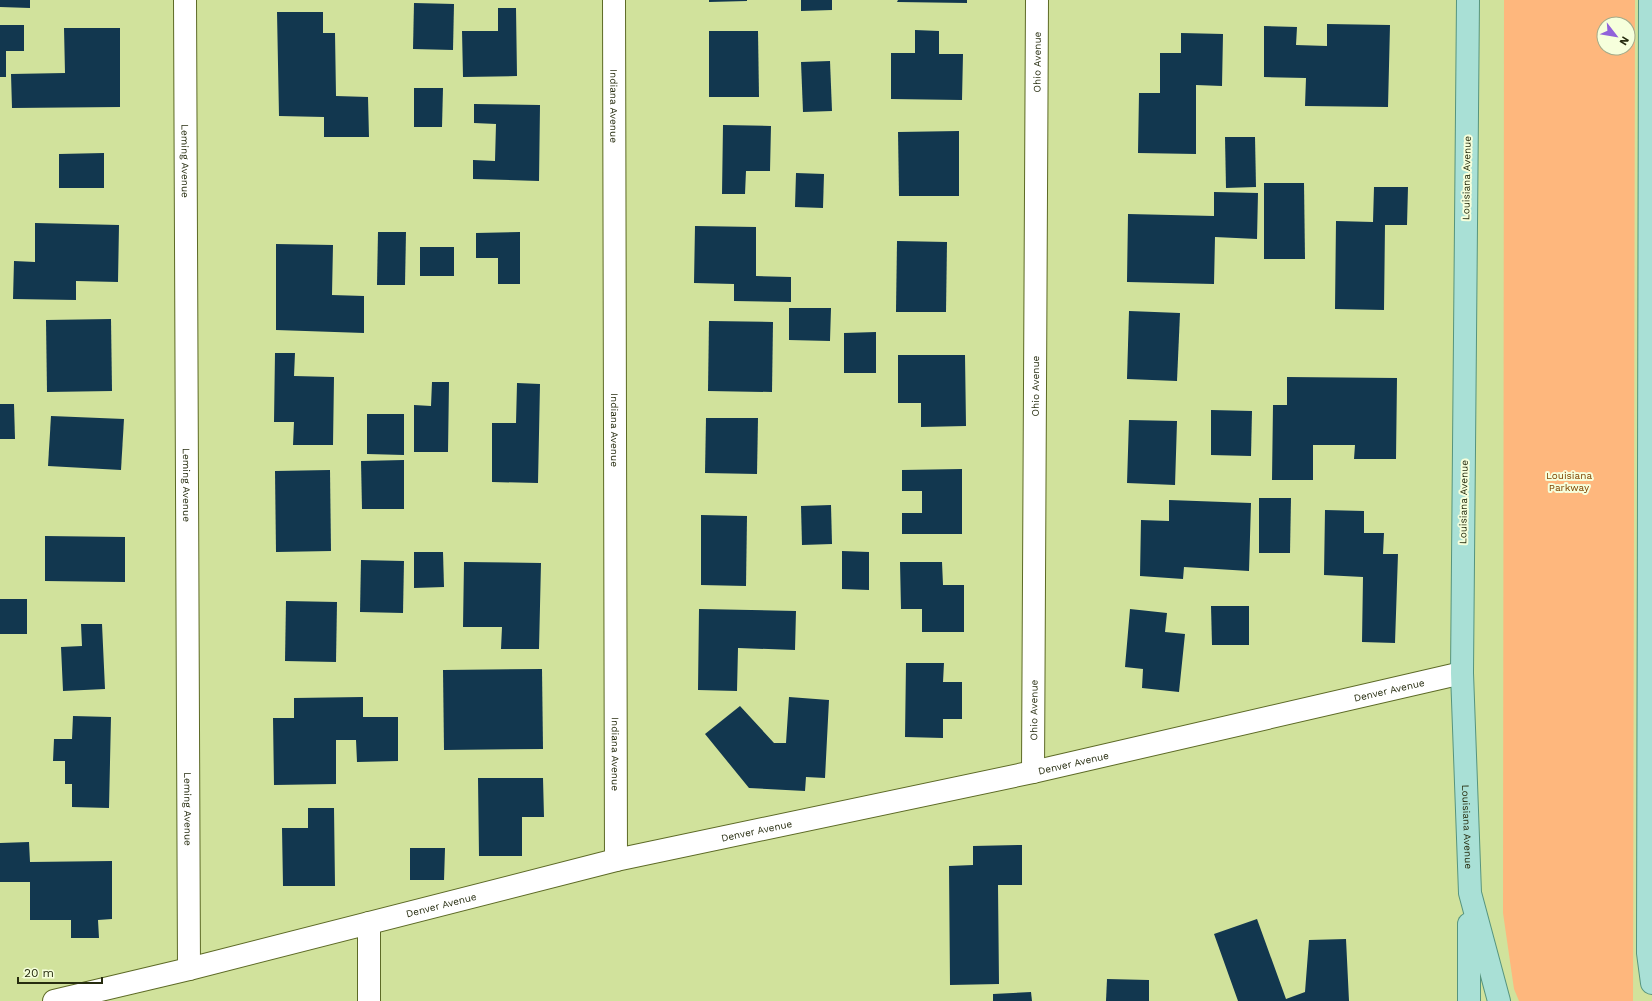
<svg xmlns="http://www.w3.org/2000/svg" width="1652" height="1001" viewBox="0 0 1652 1001" font-family="'Work Sans',sans-serif">
  <rect width="100%" height="100%" fill="#d1e29c"/>
  <path fill="#feb77d" fill-rule="evenodd" d="M1504,0H1635L1633,1001H1519L1514,989L1503,913ZM1604,24H1628V48H1604Z"/>
  <g fill="#12374f">
    <polygon points="0,0 30,0 30,8 0,7"/>
    <polygon points="709,0 747,0 747,1 709,2"/>
    <polygon points="801,0 832,0 832,10 801,11"/>
    <polygon points="898,0 967,0 967,3 897,2"/>
    <polygon points="414,3 454,4 453,50 413,49"/>
    <polygon points="498,8 516,8 517,76 463,77 462,31 498,31"/>
    <polygon points="277,12 323,12 323,33 335,33 336,96 368,97 369,137 324,137 324,117 279,116"/>
    <polygon points="1327,24 1390,25 1388,107 1305,106 1306,78 1264,77 1264,26 1297,27 1296,45 1327,46"/>
    <polygon points="0,25 24,25 24,51 6,51 6,77 0,77"/>
    <polygon points="64,28 120,28 120,107 12,108 11,74 65,73"/>
    <polygon points="915,30 939,31 939,54 963,54 962,100 891,99 891,53 915,53"/>
    <polygon points="709,31 758,31 759,97 709,97"/>
    <polygon points="1181,33 1223,34 1222,86 1196,85 1196,154 1138,153 1139,93 1160,93 1160,53 1181,53"/>
    <polygon points="830,61 832,111 803,112 801,62"/>
    <polygon points="414,88 443,88 442,127 414,127"/>
    <polygon points="474,104 540,105 539,181 473,179 473,160 495,161 496,124 474,123"/>
    <polygon points="723,125 771,126 770,171 746,171 745,194 722,194"/>
    <polygon points="959,131 959,196 899,196 898,132"/>
    <polygon points="1225,137 1255,137 1256,187 1226,188"/>
    <polygon points="104,153 104,188 59,188 59,154"/>
    <polygon points="796,173 824,174 823,208 795,207"/>
    <polygon points="1264,183 1304,183 1305,259 1264,259"/>
    <polygon points="1374,187 1408,187 1407,225 1385,225 1384,310 1335,309 1336,221 1373,222"/>
    <polygon points="1214,192 1258,193 1257,239 1215,237 1214,284 1127,282 1128,214 1214,216"/>
    <polygon points="35,223 119,225 118,282 76,281 76,300 13,299 14,261 35,262"/>
    <polygon points="695,226 756,227 756,276 791,277 791,302 734,301 734,284 694,283"/>
    <polygon points="378,232 406,232 405,285 377,285"/>
    <polygon points="520,232 520,284 498,284 498,258 476,258 476,233"/>
    <polygon points="897,241 947,242 946,312 896,312"/>
    <polygon points="276,244 333,245 332,295 364,296 364,333 276,330"/>
    <rect x="420" y="247" width="34" height="29"/>
    <polygon points="789,308 831,308 830,341 789,340"/>
    <polygon points="1129,311 1180,313 1177,381 1127,379"/>
    <polygon points="111,319 112,391 47,392 46,320"/>
    <polygon points="709,321 773,322 772,392 708,391"/>
    <polygon points="876,332 876,373 844,373 844,333"/>
    <polygon points="275,353 295,353 294,376 334,377 333,445 293,445 294,422 274,422"/>
    <polygon points="898,355 965,355 966,426 921,427 921,403 898,403"/>
    <polygon points="1287,377 1397,378 1396,459 1354,459 1355,445 1313,445 1313,480 1272,480 1273,405 1287,405"/>
    <polygon points="432,382 449,382 448,452 414,452 414,405 431,406"/>
    <polygon points="517,383 540,384 538,483 492,482 492,423 516,423"/>
    <polygon points="0,404 14,404 15,439 0,439"/>
    <polygon points="1211,410 1252,411 1251,456 1211,455"/>
    <polygon points="367,414 404,414 404,455 367,454"/>
    <polygon points="51,416 124,419 121,470 48,466"/>
    <polygon points="706,418 758,418 757,474 705,473"/>
    <polygon points="1129,420 1177,421 1175,485 1127,483"/>
    <polygon points="404,460 404,509 362,509 361,461"/>
    <polygon points="962,469 962,534 902,534 902,513 922,513 922,491 902,491 902,470"/>
    <polygon points="330,470 331,551 276,552 275,471"/>
    <polygon points="1259,498 1291,498 1290,553 1259,553"/>
    <polygon points="1169,500 1251,503 1249,571 1184,567 1183,579 1140,576 1141,520 1169,521"/>
    <polygon points="831,505 832,544 802,545 801,506"/>
    <polygon points="1325,510 1364,511 1364,533 1384,533 1383,554 1398,554 1395,643 1362,642 1363,577 1324,575"/>
    <polygon points="701,515 747,516 746,586 701,585"/>
    <polygon points="45,536 125,537 125,582 45,581"/>
    <polygon points="842,551 869,552 869,590 842,589"/>
    <polygon points="414,552 443,552 444,587 414,588"/>
    <polygon points="361,560 404,561 403,613 360,612"/>
    <polygon points="464,562 541,563 539,649 501,649 502,627 463,627"/>
    <polygon points="900,562 942,562 943,585 964,585 964,632 922,632 922,609 901,609"/>
    <rect x="0" y="599" width="27" height="35"/>
    <polygon points="286,601 337,602 336,662 285,661"/>
    <polygon points="1211,606 1249,606 1249,645 1212,645"/>
    <polygon points="699,609 796,611 795,650 738,648 737,691 698,690"/>
    <polygon points="1130,609 1167,613 1165,632 1185,634 1179,692 1142,688 1143,669 1125,667"/>
    <polygon points="81,624 102,624 105,689 63,691 61,647 82,646"/>
    <polygon points="906,663 944,663 943,682 962,682 962,719 943,719 943,738 905,737"/>
    <polygon points="542,669 543,749 444,750 443,670"/>
    <polygon points="363,697 363,717 398,717 398,761 357,762 356,740 336,740 336,784 274,785 273,718 294,718 294,698"/>
    <polygon points="789,697 829,700 825,778 806,777 805,791 749,788 705,734 740,706 774,743 786,743"/>
    <polygon points="73,716 111,717 109,808 72,807 72,784 65,784 65,761 53,761 54,739 72,739"/>
    <polygon points="478,778 543,778 544,817 522,817 522,856 479,856"/>
    <polygon points="308,808 334,808 335,886 283,886 282,828 308,828"/>
    <polygon points="29,842 30,862 112,861 112,919 98,920 99,938 71,938 71,920 30,920 30,882 0,882 0,843"/>
    <polygon points="1022,845 1022,885 998,885 999,984 950,985 949,866 973,865 973,846"/>
    <polygon points="410,848 445,848 444,880 410,880"/>
    <polygon points="1257,919 1286,999 1305,992 1309,940 1346,939 1349,1001 1238,1001 1214,934"/>
    <polygon points="1107,979 1149,980 1149,1001 1106,1001"/>
    <polygon points="1031,992 1032,1001 993,1001 993,994"/>
  </g>
  <g fill="none" stroke-linecap="round" stroke-linejoin="round">
    <defs>
      <g id="minor">
        <path id="s1" d="M185,0L189,969"/>
        <path id="s2" d="M614,0L616,860"/>
        <path id="s3" d="M1033,772L1037,0"/>
        <polyline points="369,923 369,1001"/>
        <path id="s4" d="M54,1001L189,969L616,860L1033,772L1462,673"/>
      </g>
      <g id="major">
        <path id="s5" d="M1468,0L1462,673L1470,893L1499,1001"/>
        <polyline points="1650,0 1648,953 1652,983"/>
        <polyline points="1469,1001 1469,924"/>
      </g>
    </defs>
    <use href="#minor" stroke="#5d6a26" stroke-width="24"/>
    <use href="#major" stroke="#56947e" stroke-width="24"/>
    <use href="#minor" stroke="#fff" stroke-width="22"/>
    <use href="#major" stroke="#a9e0d6" stroke-width="22"/>
  </g>
  <g text-anchor="middle" stroke-width="4" stroke-linejoin="round" paint-order="stroke">
    <g font-size="10" fill="#262c0f" stroke="#f6ffdc">
      <text dy="4" stroke="none"><textPath href="#s3" startOffset="710">Ohio Avenue</textPath></text>
      <text dy="4" stroke="none"><textPath href="#s2" startOffset="106">Indiana Avenue</textPath></text>
      <text dy="4" stroke="none"><textPath href="#s1" startOffset="161">Leming Avenue</textPath></text>
      <text transform="translate(1466 178) rotate(-89)" y="4">Louisiana Avenue</text>
      <text dy="4" stroke="none"><textPath href="#s3" startOffset="386">Ohio Avenue</textPath></text>
      <text dy="4" stroke="none"><textPath href="#s2" startOffset="430">Indiana Avenue</textPath></text>
      <text dy="4" stroke="none"><textPath href="#s1" startOffset="485">Leming Avenue</textPath></text>
      <text transform="translate(1463 502) rotate(-89)" y="4">Louisiana Avenue</text>
      <text dy="4" stroke="none"><textPath href="#s4" startOffset="1371">Denver Avenue</textPath></text>
      <text dy="4" stroke="none"><textPath href="#s3" startOffset="62">Ohio Avenue</textPath></text>
      <text dy="4" stroke="none"><textPath href="#s2" startOffset="754">Indiana Avenue</textPath></text>
      <text dy="4" stroke="none"><textPath href="#s4" startOffset="1047">Denver Avenue</textPath></text>
      <text dy="4" stroke="none"><textPath href="#s1" startOffset="809">Leming Avenue</textPath></text>
      <text dy="4" stroke="none"><textPath href="#s5" startOffset="827">Louisiana Avenue</textPath></text>
      <text dy="4" stroke="none"><textPath href="#s4" startOffset="723">Denver Avenue</textPath></text>
      <text dy="4" stroke="none"><textPath href="#s4" startOffset="399">Denver Avenue</textPath></text>
    </g>
    <g font-size="10" fill="#7f4400" stroke="#f6ffdc">
      <text x="1569" y="479">Louisiana<tspan x="1569" dy="12">Parkway</tspan></text>
    </g>
  </g>
  <g transform="translate(1616 36) rotate(121)"><circle r="19" fill="#f6ffdc" stroke="#a3ab8a"/>
  <path d="M0-3L7 15L0 10L-7 15Z" fill="#9161da"/>
  <text y="-6" font-size="11" font-weight="bold" text-anchor="middle" fill="#262c0f">N</text>
  </g>
  <path d="M18 977v6h84v-6" fill="none" stroke="#262c0f" stroke-width="2"/>
  <text x="24" y="977" font-size="12" fill="#262c0f" stroke="#f6ffdc" stroke-width="3" paint-order="stroke">20 m</text>
</svg>
